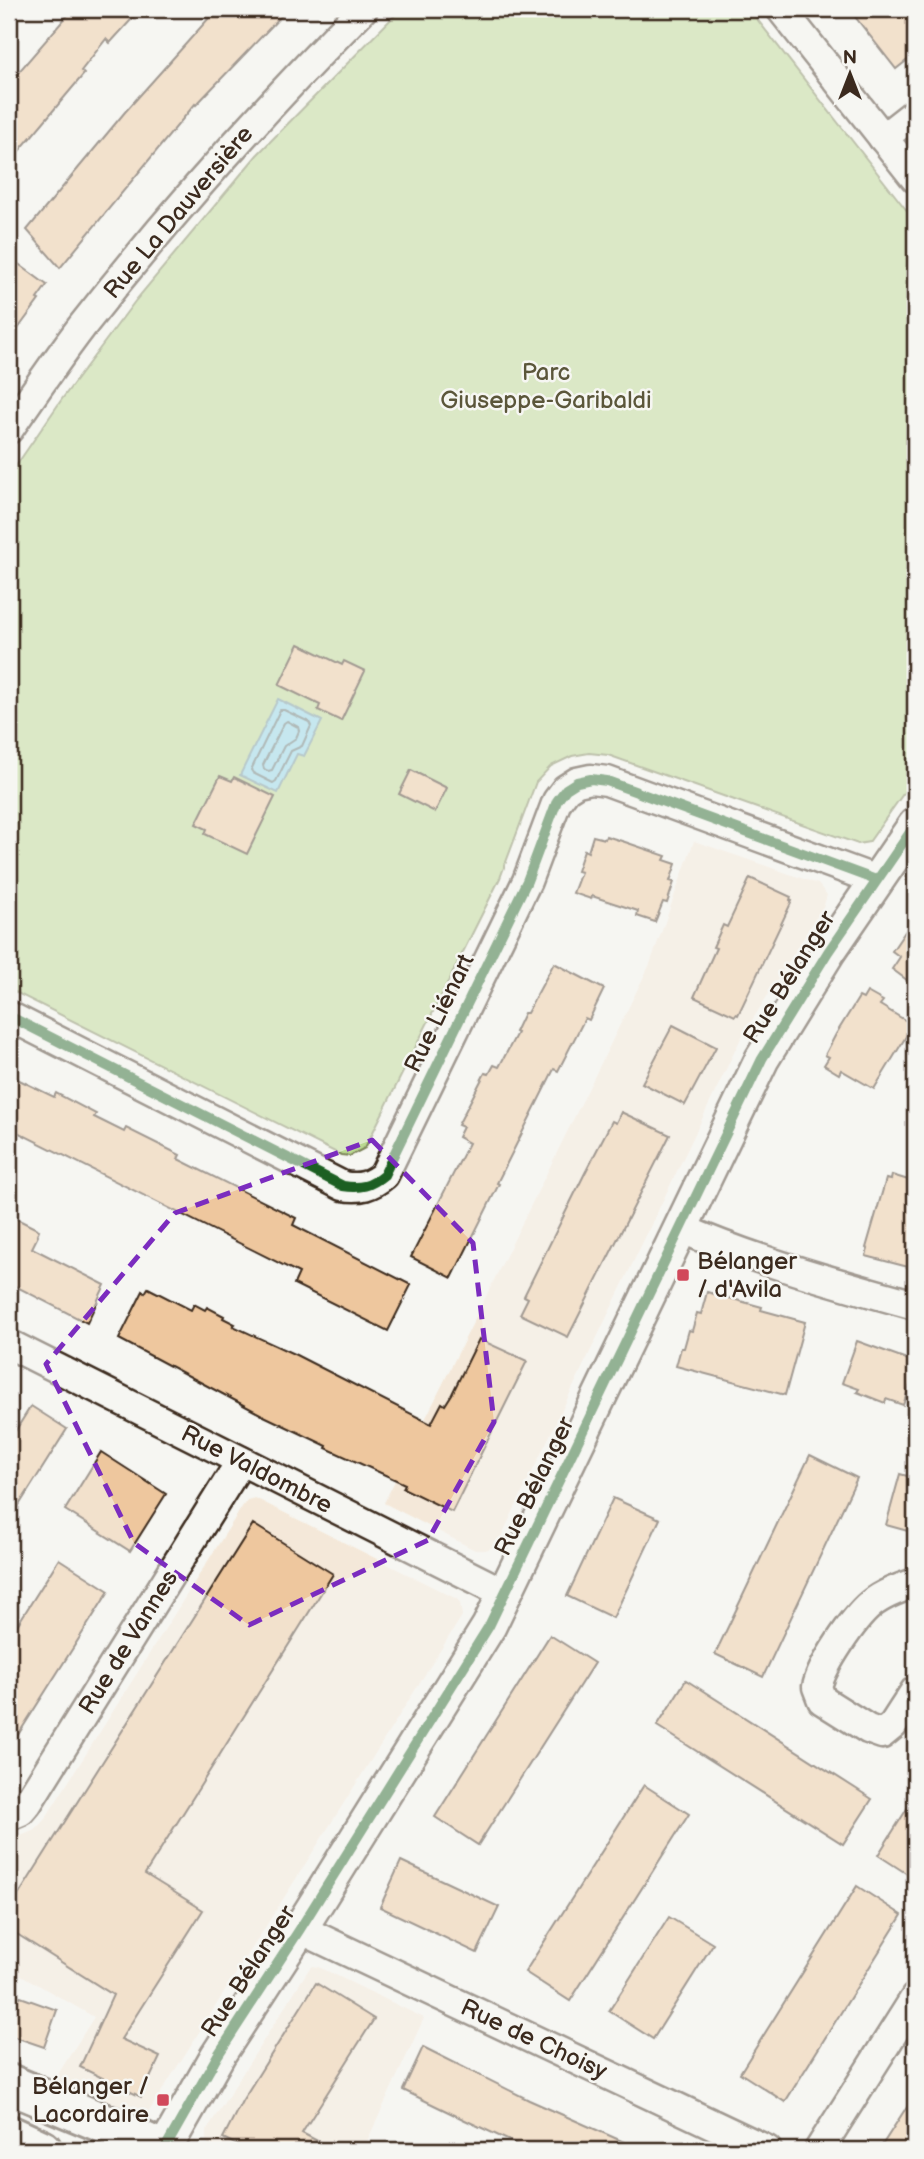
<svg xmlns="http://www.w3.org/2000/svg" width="924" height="2159" viewBox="0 0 924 2159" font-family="'Balsamiq Sans',sans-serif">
  <rect width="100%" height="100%" fill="#f6f6f2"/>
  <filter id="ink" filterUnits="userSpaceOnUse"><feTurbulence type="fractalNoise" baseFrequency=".0143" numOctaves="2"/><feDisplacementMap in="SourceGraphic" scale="14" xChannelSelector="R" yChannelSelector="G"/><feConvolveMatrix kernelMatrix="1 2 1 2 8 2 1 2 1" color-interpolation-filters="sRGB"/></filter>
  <g filter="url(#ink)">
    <g fill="#f4e8d9">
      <polygon points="694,841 818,884 827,895 824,905 741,1038 500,1539 495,1547 485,1550 475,1550 384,1503 650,964"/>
      <polygon points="255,1498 457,1599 460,1603 462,1616 153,2105 149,2111 136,2115 55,2079 94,2017 9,1968 9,1838 21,1836 35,1830 45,1819 242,1507 247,1500"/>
      <polygon points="313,1966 321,1968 424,2018 363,2150 212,2150 206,2141 206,2131 309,1969"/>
    </g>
    <polygon fill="#bad890" stroke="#7a8157" stroke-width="2" points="401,9 749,9 915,221 915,777 869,842 858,844 608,755 589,753 572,756 551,766 536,782 500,878 365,1148 350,1156 341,1155 9,989 9,476 62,399 136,300 257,155"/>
    <polygon fill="#8cd6ec" stroke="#6c919a" stroke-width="2" points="278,699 322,721 304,756 297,754 278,793 240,775"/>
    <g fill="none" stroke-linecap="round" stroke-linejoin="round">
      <g stroke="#5b6f70" stroke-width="2">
        <polygon points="280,710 284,710 309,722 311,726 302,746 291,751 276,781 273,783 253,773 251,770"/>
        <polygon points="287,721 298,727 299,731 296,738 284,746 272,770 268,771 264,769 263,765 284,723"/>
      </g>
    </g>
    <g fill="#eec79e" stroke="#3b2a1e" stroke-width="2">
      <polygon points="73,9 141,9 110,43 106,39 81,71 84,74 9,163 9,83"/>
      <polygon points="217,9 288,9 196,105 195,104 60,268 27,230 125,112"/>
      <polygon points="849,9 915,9 915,54 896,69"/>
      <polygon points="9,257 47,285 37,299 39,300 9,341"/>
      <polygon points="299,644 342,665 344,661 365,671 341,721 318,710 320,705 279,685"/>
      <polygon points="411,770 447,788 435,812 399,794"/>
      <polygon points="220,776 232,781 234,777 275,797 247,854 205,834 207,829 196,824"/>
      <polygon points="593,836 605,839 606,836 625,842 666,856 664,860 676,864 670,881 674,882 667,903 663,902 655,922 637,916 638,911 592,896 591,899 573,893 581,872 577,871 584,850 588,852"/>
      <polygon points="750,878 791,897 790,900 792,901 738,1015 736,1014 735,1016 694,997 716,948 713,947 723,925 727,927"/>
      <polygon points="915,917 915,986 892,969 900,957 892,951"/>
      <polygon points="554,963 604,989 589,1020 585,1018 558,1071 554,1069 497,1183 499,1184 452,1278 411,1257 469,1143 458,1137 463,1127 458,1125 485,1073 489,1074 494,1065 499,1067 517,1033 515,1032 524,1013 527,1013"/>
      <polygon points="867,992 883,1001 880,1005 913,1025 874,1089 841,1070 839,1074 824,1065 829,1057 825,1055 836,1034 859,997 863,999"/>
      <polygon points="673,1025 716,1047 685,1105 642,1083"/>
      <polygon points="9,1075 54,1097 56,1093 96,1114 94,1117 124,1132 126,1128 180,1155 178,1159 296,1218 293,1225 411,1285 388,1331 294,1284 299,1273 9,1128"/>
      <polygon points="621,1112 670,1135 568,1337 520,1314 528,1298 524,1296 585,1173 612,1121 616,1123"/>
      <polygon points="892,1175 915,1182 915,1255 912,1268 866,1256 868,1249 866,1248 886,1179 891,1180"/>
      <polygon points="9,1215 39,1230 37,1235 38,1236 32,1248 105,1285 87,1323 9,1283"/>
      <polygon points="148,1288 191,1310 194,1304 205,1310 207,1307 224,1316 223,1318 235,1324 233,1326 296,1355 431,1424 442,1403 445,1405 452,1394 479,1339 527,1361 452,1512 403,1488 405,1484 326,1448 327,1446 264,1416 119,1339 143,1291 145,1293"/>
      <polygon points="707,1292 762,1307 761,1310 805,1322 785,1395 676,1366 681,1348 684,1348 689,1330 692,1331 697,1313 701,1314"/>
      <polygon points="857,1341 915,1362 915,1371 903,1405 886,1399 885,1403 857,1392 859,1389 842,1383"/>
      <polygon points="31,1406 67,1429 9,1521 9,1441"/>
      <polygon points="101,1452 166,1494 130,1551 65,1510"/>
      <polygon points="810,1455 857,1478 763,1677 715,1654"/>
      <polygon points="900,1474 915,1478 915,1533 886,1525"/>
      <polygon points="613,1498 660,1519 613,1618 567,1596"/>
      <polygon points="253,1524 333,1574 145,1874 203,1910 121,2039 160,2057 141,2097 80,2067 113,1995 9,1929 9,1910"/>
      <polygon points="59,1559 109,1591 9,1749 9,1638"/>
      <polygon points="550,1635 594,1663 478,1845 435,1817"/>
      <polygon points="686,1680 872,1799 843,1844 657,1726"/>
      <polygon points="644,1785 689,1814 570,2001 525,1972"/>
      <polygon points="915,1796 915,1879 878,1855"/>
      <polygon points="401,1861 499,1907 477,1953 380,1907"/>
      <polygon points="857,1886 902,1915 785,2102 740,2073"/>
      <polygon points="669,1917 713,1944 653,2039 609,2011"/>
      <polygon points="316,1983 374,2019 302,2133 335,2150 247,2150 223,2138 242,2101"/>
      <polygon points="15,1995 57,2010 44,2047 9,2035 9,2013"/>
      <polygon points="423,2047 529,2100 642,2150 529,2150 465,2120 403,2090"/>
      <polygon points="915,2094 915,2150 879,2150"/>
    </g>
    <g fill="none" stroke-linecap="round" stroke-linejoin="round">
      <defs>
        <g id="minor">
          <polyline points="781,9 915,178"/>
          <polyline points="883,138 915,113"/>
          <path d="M9,429C33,394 57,359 83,325C170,214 264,109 363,9"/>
          <path d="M9,1016L343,1186C360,1189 371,1186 384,1175L527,881L557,801L566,789L577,782L591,779L607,781L876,880"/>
          <path d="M680,1228C756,1261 836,1283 915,1305"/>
          <polyline points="9,1344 506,1594"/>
          <path d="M915,1583C900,1588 883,1594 871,1604C853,1619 822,1665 817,1687L822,1700L868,1729L882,1734L893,1725L915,1691"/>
          <polyline points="9,1816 21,1811 27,1804 241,1461"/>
          <polyline points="300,1929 767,2150"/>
          <polyline points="819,2150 915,1998"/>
        </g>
        <polyline id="tertiary" points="164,2150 218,2055 300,1929 489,1626 762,1059 828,952 915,825"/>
        <g id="secondary">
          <polyline points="9,2084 103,2123 162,2150"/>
          <polyline points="9,2135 42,2150"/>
        </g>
      </defs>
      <use href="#minor" stroke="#3b2a1e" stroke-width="33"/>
      <use href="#tertiary" stroke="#3b2a1e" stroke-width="38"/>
      <use href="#secondary" stroke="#3b2a1e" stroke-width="44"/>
      <use href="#minor" stroke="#f6f6f2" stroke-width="28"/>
      <use href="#tertiary" stroke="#f6f6f2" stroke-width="33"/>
      <use href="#secondary" stroke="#f6f6f2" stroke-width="38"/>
      <defs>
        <g id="cycleway">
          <path d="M9,1016L343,1186C360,1189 371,1186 384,1175L527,881L557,801L566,789L577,782L591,779L607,781L876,880"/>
          <polyline points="164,2150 218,2055 300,1929 489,1626 762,1059 828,952 915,825"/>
        </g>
      </defs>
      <use href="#cycleway" stroke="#f6f6f2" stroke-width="15"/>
      <use href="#cycleway" stroke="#1b5e20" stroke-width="10"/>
    </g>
  </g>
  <path d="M0 0H924V2159H0ZM372,1140L473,1243L494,1422L428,1540L249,1625L134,1543L46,1364L175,1213Z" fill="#f6f6f2" fill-opacity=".55" fill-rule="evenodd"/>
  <path fill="none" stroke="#7b2cbf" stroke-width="5" stroke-dasharray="14 9" stroke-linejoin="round" d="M372,1140L473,1243L494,1422L428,1540L249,1625L134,1543L46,1364L175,1213Z"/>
  <g fill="#d1495b" stroke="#f6f6f2" stroke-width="2.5">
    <rect x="676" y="1268" width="14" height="14" rx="3.5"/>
    <rect x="156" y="2093" width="14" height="14" rx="3.5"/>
  </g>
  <g text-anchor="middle" stroke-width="5" stroke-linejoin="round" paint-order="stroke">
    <g font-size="24" fill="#3b2a1e" stroke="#f6f6f2">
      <text transform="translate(178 212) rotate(-50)" y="8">Rue La Dauversière</text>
      <text transform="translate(789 977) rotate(-58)" y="8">Rue Bélanger</text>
      <text transform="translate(439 1013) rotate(-64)" y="8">Rue Liénart</text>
      <text transform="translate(257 1469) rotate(27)" y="8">Rue Valdombre</text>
      <text transform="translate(534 1486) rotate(-64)" y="8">Rue Bélanger</text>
      <text transform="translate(128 1642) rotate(-58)" y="8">Rue de Vannes</text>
      <text transform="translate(248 1971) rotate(-57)" y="8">Rue Bélanger</text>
      <text transform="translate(534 2039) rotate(25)" y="8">Rue de Choisy</text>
    </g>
    <g font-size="24" fill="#5b563a" stroke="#f6f6f2">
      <text x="546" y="380">Parc<tspan x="546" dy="28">Giuseppe-Garibaldi</tspan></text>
    </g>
    <g font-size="24" fill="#3b2a1e" stroke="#f6f6f2" text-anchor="start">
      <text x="697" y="1269">Bélanger<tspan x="697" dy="28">/ d'Avila</tspan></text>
      <text x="149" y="2094" text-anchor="end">Bélanger /<tspan x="149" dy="28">Lacordaire</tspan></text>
    </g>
  </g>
  <rect width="924" height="2159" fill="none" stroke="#f6f6f2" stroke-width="35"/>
  <rect x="18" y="18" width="889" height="2124" fill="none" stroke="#3b2a1e" stroke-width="2.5" filter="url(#ink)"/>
  <g transform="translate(850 74)" stroke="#f6f6f2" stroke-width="5" paint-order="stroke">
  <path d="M0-5L12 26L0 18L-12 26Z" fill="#3b2a1e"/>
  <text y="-10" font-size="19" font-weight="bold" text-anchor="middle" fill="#3b2a1e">N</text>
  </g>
</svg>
